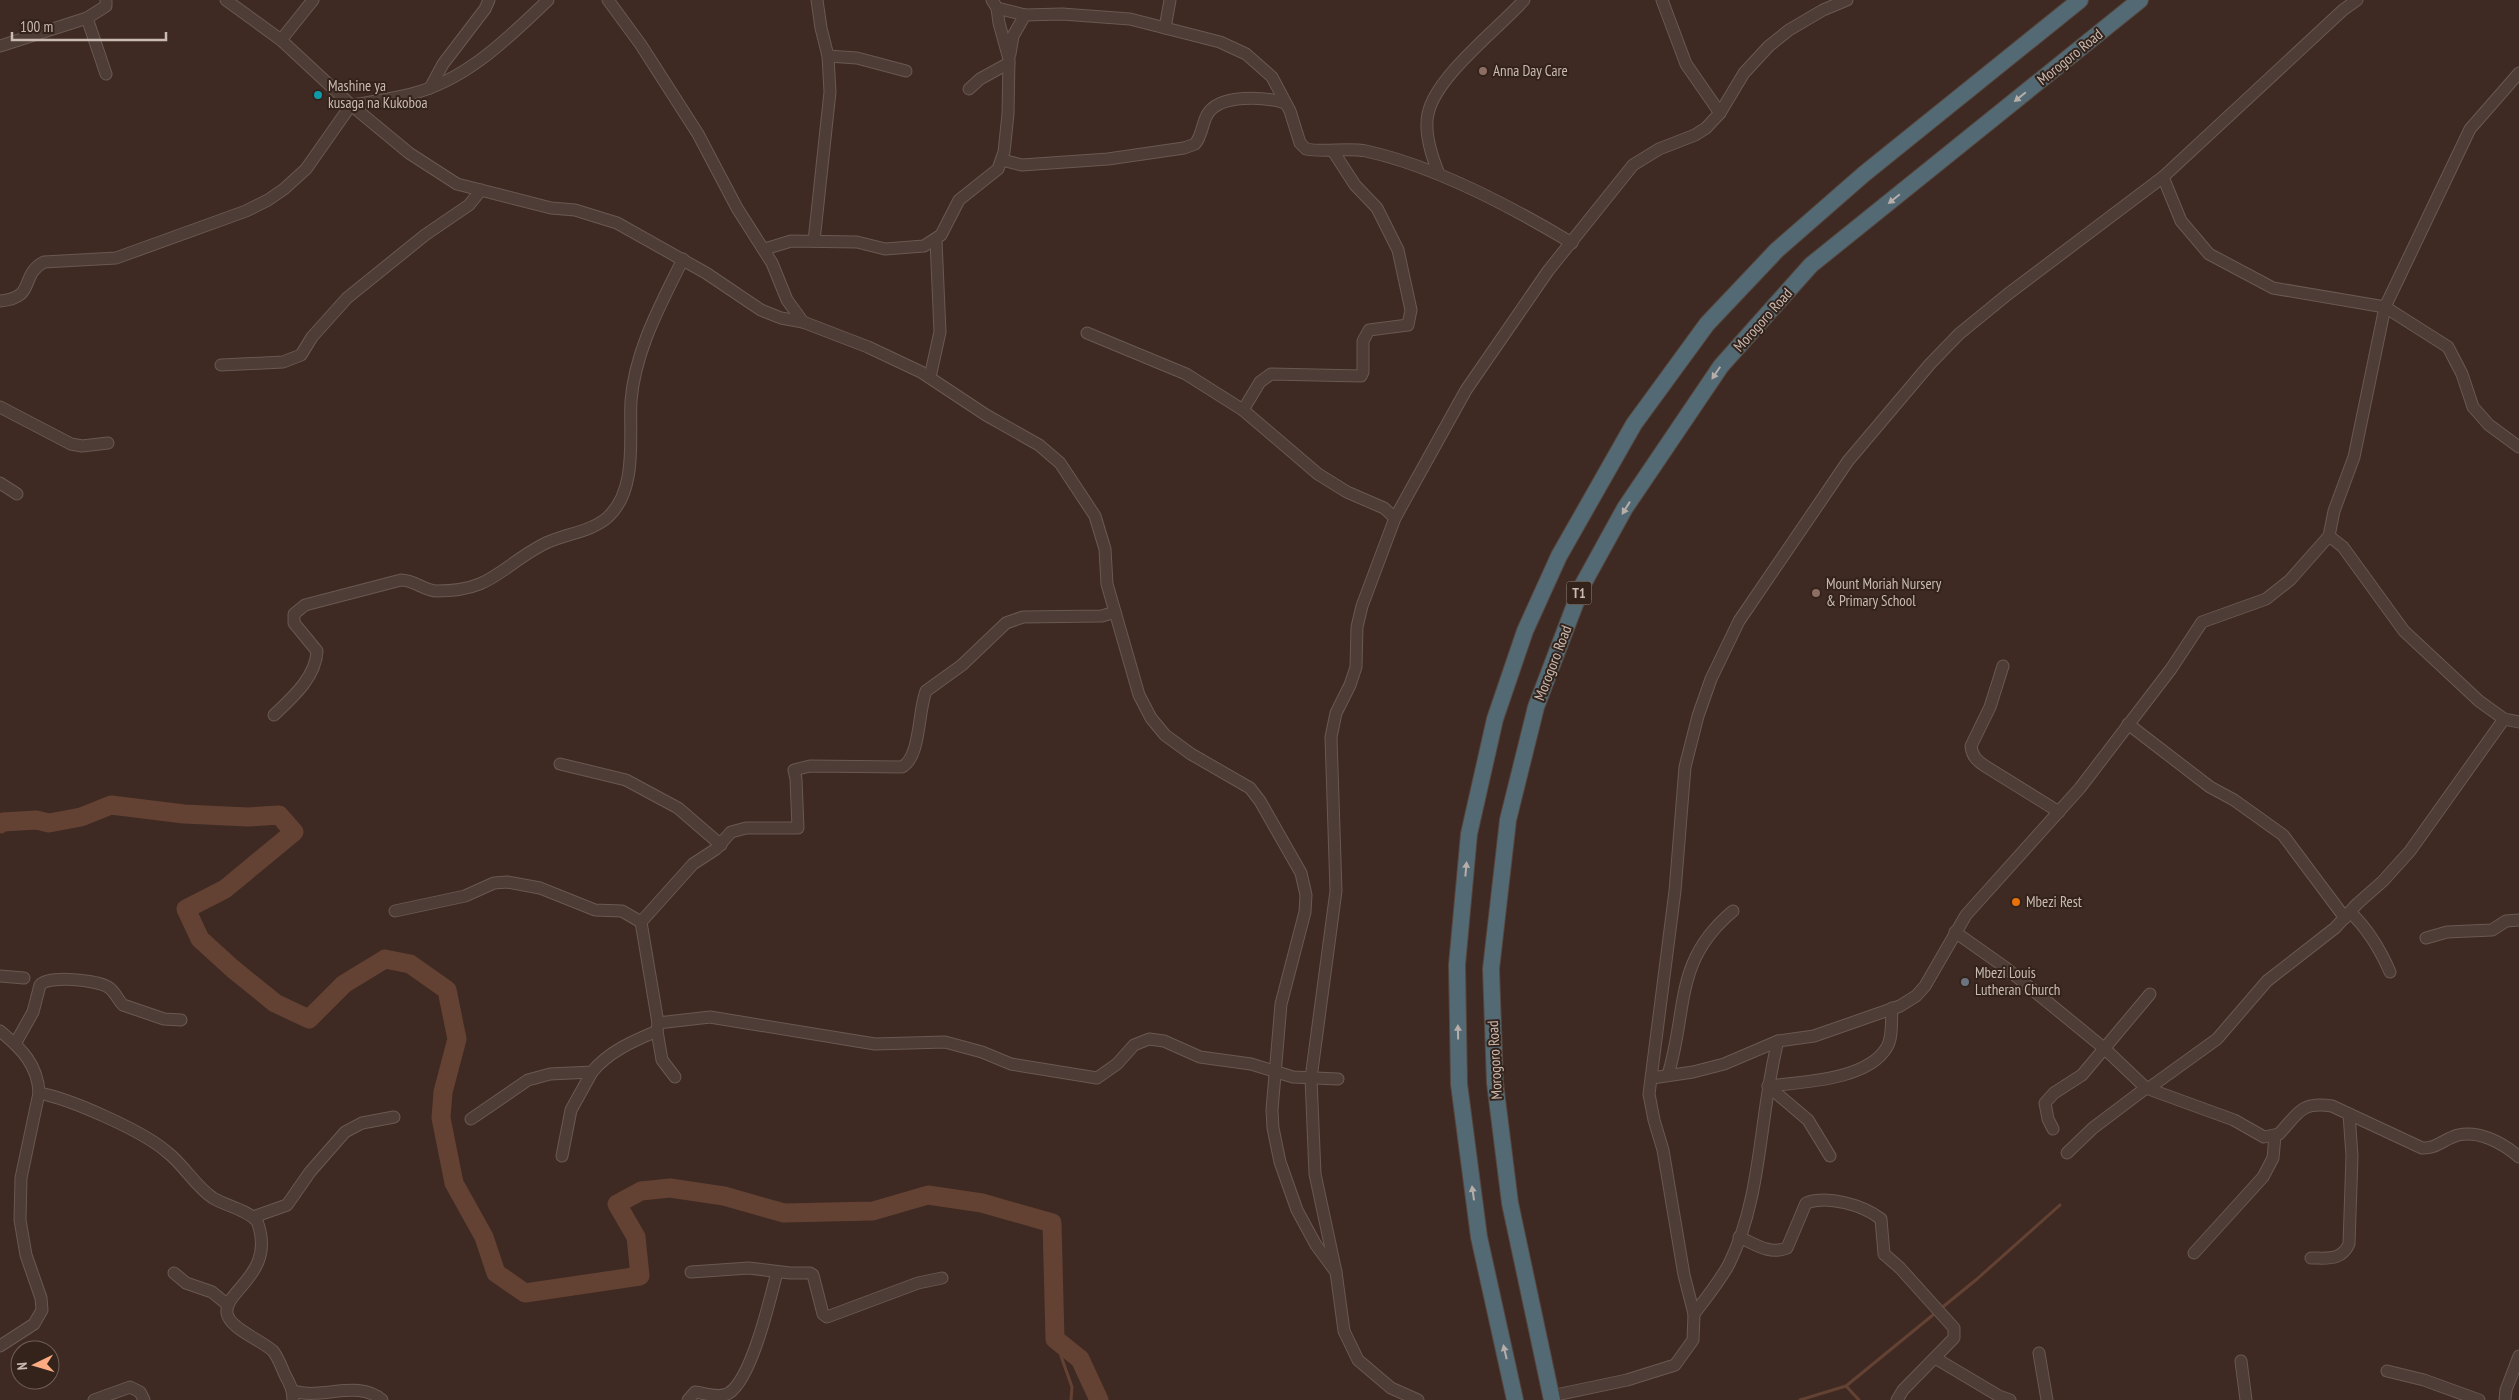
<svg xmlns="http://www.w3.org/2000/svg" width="2519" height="1400" viewBox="0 0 2519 1400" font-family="'PT Sans Narrow',sans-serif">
  <rect width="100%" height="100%" fill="#3e2a22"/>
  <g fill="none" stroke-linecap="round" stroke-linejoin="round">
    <g stroke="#644233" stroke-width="3">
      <polyline points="1055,1339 1072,1387 1071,1400"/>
      <polyline points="1846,1386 1859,1400"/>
      <polyline points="1800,1400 1846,1386 1977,1279 2060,1205"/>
    </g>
    <polyline stroke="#644233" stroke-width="19" points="0,824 3,822 36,820 49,823 81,817 111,805 184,814 248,817 279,815 294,832 225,889 186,909 200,939 233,969 275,1003 309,1019 344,984 385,959 410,964 447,990 457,1039 443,1092 441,1118 454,1183 484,1237 496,1273 525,1293 640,1276 636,1237 617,1204 641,1191 670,1188 724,1196 784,1213 873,1211 928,1195 982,1203 1052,1223 1055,1339 1080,1359 1099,1400"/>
    <defs>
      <g id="minor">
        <polyline points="226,0 281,40 351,105 409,153 457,184 551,208 575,210 617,223 706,273 761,310 781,318 803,322 868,347 921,372 986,415 1039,445 1060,463 1095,516 1105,549 1107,584 1139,695 1151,718 1165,735 1191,754 1250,788 1260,801 1301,873 1306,895 1305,912 1281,1004 1272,1110 1273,1128 1280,1162 1297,1210 1316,1245 1336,1272"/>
        <polyline points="608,0 641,45 698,134 737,208 772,263 787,300 803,322"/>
        <path d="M992,0L997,8L1025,15L1062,14L1130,19L1220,42L1246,54L1272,77L1290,111L1300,143L1306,149C1326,153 1346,147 1366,151C1435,166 1512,207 1572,243"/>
        <polyline points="1662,0 1686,64 1720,113"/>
        <polyline points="1165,28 1170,0"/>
        <polyline points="281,40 313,0"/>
        <polyline points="0,46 87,18"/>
        <polyline points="1010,54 1013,36 1025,15"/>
        <polyline points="828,56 857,58 906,71"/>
        <polyline points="106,74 87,18 106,6 106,0"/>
        <polyline points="430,88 443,64 485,9 489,0"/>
        <polyline points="969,89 980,79 1009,63"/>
        <path d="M1002,160L1022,165L1108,159L1184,148L1195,144C1202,136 1202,124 1207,115C1219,93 1266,97 1285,103"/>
        <path d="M1439,174C1432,157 1424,132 1428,114C1435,77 1498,29 1524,0"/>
        <polyline points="2163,177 2181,221 2209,254 2273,288 2385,307 2448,347 2462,374 2473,407 2489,425 2519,447"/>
        <polyline points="814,241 830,92 828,56 821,28 817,0"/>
        <polyline points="765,249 791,241 857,242 885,249 924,246 941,235 959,200 998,169 1004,152 1008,114 1009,59 999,23 997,8"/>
        <path d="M0,301C37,298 19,275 44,262L116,258L246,211L268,200L284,189L306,169L351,105C371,102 391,99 411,94C467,80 508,38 548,0"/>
        <polyline points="1087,333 1186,374 1243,410 1318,474 1347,492 1384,508 1395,518"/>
        <polyline points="221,365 283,362 301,355 312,337 347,298 425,235 469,205 481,190"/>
        <polyline points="930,377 940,332 936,240"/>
        <polyline points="0,407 71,444 82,446 108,443"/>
        <polyline points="1243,410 1260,382 1271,374 1361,376 1363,372 1363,341 1369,330 1408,325 1411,310 1398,250 1377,208 1355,185 1333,151"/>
        <polyline points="0,483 17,494"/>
        <polyline points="2329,536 2343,547 2404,631 2479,701 2504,719 2519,722"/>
        <path d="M1115,612L1102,616L1023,617L1006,623L962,665L926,691C918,710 921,757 902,767L810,766L794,770L796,779L798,828H746L731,832L716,849L693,864L641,922L658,1023L710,1017L875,1044L945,1042L982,1052L1011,1064L1097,1078L1117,1064L1134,1045L1149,1039L1164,1041L1200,1057L1251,1064L1293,1077L1338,1079"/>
        <path d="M2003,666L1990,707L1971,746C1972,756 1977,761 1985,766L2059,812"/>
        <path d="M274,715C292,698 316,677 317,651L294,623V614L305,605L401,580C415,580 424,591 437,591C492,591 499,568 542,545C562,534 590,533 608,517C638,489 629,437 631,401C635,350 661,304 683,259"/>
        <polyline points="2128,724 2210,787 2234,800 2283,835 2345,918"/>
        <polyline points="560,764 626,780 678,808 721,845"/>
        <polyline points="395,911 465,896 494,883 507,882 540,888 595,910 622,911 641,922"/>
        <path d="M2350,912C2368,929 2380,949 2390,972"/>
        <path d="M1955,932L2006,968L2105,1049L2146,1088L2234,1120L2264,1137L2279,1134C2298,1114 2300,1101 2332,1106L2422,1148C2436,1149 2444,1139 2458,1135C2479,1130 2503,1143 2519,1157"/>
        <polyline points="2426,938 2447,932 2492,930 2506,921 2519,920"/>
        <polyline points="0,976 24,978"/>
        <path d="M0,1031C21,1048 38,1065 39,1093L21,1178L20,1220L26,1255L41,1298L42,1310L34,1324L0,1346"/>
        <polyline points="657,1031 662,1060 675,1077"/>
        <path d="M15,1044L33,1012L40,985C49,975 97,980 108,987C115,991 117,999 123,1005L164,1019L181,1020"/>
        <path d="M1668,1075C1688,1009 1673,961 1733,911"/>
        <polyline points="1652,1078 1693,1072 1724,1064 1778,1041 1814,1036 1900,1006 1916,996 1925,986 1966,915 2080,788 2171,669 2202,622 2266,599 2290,580 2329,536 2334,511 2354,457 2385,307 2470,129 2519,73"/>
        <path d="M1768,1086C1803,1082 1868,1080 1887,1047C1893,1037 1891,1020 1892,1008"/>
        <polyline points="1768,1086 1808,1120 1830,1156"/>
        <polyline points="2149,1088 2217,1039 2267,981 2335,928 2357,904 2383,881 2410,851 2504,719"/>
        <path d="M39,1093C71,1099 143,1131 167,1152C184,1165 195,1186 213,1198C226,1206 246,1209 257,1221C277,1274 224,1290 227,1313C229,1328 261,1340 273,1351C278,1357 282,1368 285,1375C290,1384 293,1390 293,1400"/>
        <path d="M471,1119L528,1080L550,1074L592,1072C608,1052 633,1041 657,1031L658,1023"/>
        <polyline points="2053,1129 2048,1119 2045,1103 2054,1093 2082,1075 2150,994"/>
        <polyline points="2067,1153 2093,1128 2146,1088"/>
        <polyline points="562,1156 571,1110 592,1072"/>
        <polyline points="253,1217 287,1205 310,1172 345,1132 362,1123 394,1117"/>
        <path d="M1739,1237C1755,1244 1769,1255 1787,1248L1806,1203C1828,1195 1863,1205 1881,1219L1884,1254L1900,1268L1954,1328V1338L1903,1390L1897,1400"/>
        <polyline points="2194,1253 2263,1177 2273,1158 2275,1136"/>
        <path d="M2311,1258C2328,1258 2341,1261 2349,1244L2352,1156L2349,1114"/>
        <polyline points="691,1272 749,1268 790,1273 810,1273 813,1275 823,1314 827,1317 918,1283 942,1278"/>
        <polyline points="174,1273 186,1283 212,1292 228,1305"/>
        <path d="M1694,1314C1706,1298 1720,1281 1729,1264C1763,1196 1759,1113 1778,1041"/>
        <polyline points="2039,1353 2047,1400"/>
        <polyline points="1935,1358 1999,1396 2010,1400"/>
        <polyline points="2241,1361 2246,1400"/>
        <polyline points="2387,1371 2424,1380 2479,1400"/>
        <path d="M293,1391C323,1400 358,1379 382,1400"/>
        <polyline points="1551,1396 1627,1380 1675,1365 1693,1340 1694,1314 1684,1275 1663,1150 1654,1120 1649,1094 1675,891 1685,767 1698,716 1711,679 1739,621 1848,461 1930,364 1959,334 2008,294 2163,177 2343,10 2357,0"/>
        <polyline points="94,1400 130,1387 140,1392 144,1400"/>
        <path d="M688,1400L695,1392C705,1393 719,1399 729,1393C752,1378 770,1299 777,1272"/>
        <polyline points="1418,1400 1391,1388 1358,1360 1344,1331 1336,1272 1315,1174 1311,1078 1336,891 1331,737 1336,713 1350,685 1356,667 1357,627 1362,606 1395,518 1466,390 1548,271 1633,165 1659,149 1695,135 1706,128 1720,113 1744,73 1769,46 1789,30 1823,10 1847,0"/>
        <polyline points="2505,1400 2506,1390 2519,1356"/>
      </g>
      <g id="highway">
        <polyline points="1515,1400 1479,1237 1459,1084 1457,965 1469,834 1495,719 1525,631 1559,556 1634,424 1707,324 1777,250 1864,174 2080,0"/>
        <polyline points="1552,1400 1510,1203 1495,1083 1491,969 1508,820 1536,707 1582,586 1625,508 1721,366 1811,265 2140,0"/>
      </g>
    </defs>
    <use href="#minor" stroke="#695951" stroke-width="13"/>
    <use href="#highway" stroke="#56463e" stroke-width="18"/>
    <use href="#minor" stroke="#4e3d36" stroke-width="11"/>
    <use href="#highway" stroke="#536a75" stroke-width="16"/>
  </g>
  <defs><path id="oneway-solid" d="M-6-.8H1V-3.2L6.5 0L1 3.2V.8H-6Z" transform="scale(1.25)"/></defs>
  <g fill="#b7aea9">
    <use href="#oneway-solid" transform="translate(2020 97) rotate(141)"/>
    <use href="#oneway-solid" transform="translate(1894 199) rotate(141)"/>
    <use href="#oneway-solid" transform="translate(1716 373) rotate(124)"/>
    <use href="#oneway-solid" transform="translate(1626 508) rotate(122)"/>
    <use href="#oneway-solid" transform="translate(1466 869) rotate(-85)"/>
    <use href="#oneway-solid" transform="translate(1458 1032) rotate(-91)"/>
    <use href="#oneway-solid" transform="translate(1473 1193) rotate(-98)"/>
    <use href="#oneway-solid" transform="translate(1505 1352) rotate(-103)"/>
  </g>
  <g fill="#8d6e63" stroke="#33231b" stroke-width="2">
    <circle cx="1483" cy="71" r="5"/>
    <circle cx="1816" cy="593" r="5"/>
  </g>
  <circle fill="#0f9aa8" stroke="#33231b" stroke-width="2" cx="318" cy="95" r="5"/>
  <circle fill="#e8710a" stroke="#33231b" stroke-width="2" cx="2016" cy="902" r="5"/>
  <circle fill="#6b7280" stroke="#33231b" stroke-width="2" cx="1965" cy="982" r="5"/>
  <g text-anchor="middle" stroke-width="4" stroke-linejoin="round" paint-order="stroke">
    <rect fill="#33231b" stroke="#9c8d85" stroke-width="1" x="1566.5" y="581.5" width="25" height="23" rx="4"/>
    <g font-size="14" font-weight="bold" fill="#c9bab2">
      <text x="1579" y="598">T1</text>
    </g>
    <g font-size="15" fill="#c9bab2" stroke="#33231b">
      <text transform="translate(2070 57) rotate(-39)" y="5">Morogoro Road</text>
      <text transform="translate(1763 320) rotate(-48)" y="5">Morogoro Road</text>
      <text transform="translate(1553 663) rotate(-69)" y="5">Morogoro Road</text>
      <text transform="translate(1495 1060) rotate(-93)" y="5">Morogoro Road</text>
    </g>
    <g font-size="15" fill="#c9bab2" stroke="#33231b" text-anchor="start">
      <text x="1493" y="76">Anna Day Care</text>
      <text x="328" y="91">Mashine ya<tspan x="328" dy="17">kusaga na Kukoboa</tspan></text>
      <text x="1826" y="589">Mount Moriah Nursery<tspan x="1826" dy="17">&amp; Primary School</tspan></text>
      <text x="2026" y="907">Mbezi Rest</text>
      <text x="1975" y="978">Mbezi Louis<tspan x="1975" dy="17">Lutheran Church</tspan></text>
    </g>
  </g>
  <g transform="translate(35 1365) rotate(265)"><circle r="24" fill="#33231b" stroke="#6f5f57"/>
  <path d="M0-4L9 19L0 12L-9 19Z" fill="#fdab83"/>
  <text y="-8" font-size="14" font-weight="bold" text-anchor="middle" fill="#c9bab2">N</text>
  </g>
  <path d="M12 32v8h154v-8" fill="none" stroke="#c9bab2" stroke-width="2.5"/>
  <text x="20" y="32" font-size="15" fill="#c9bab2" stroke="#33231b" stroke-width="4" paint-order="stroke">100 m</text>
</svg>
